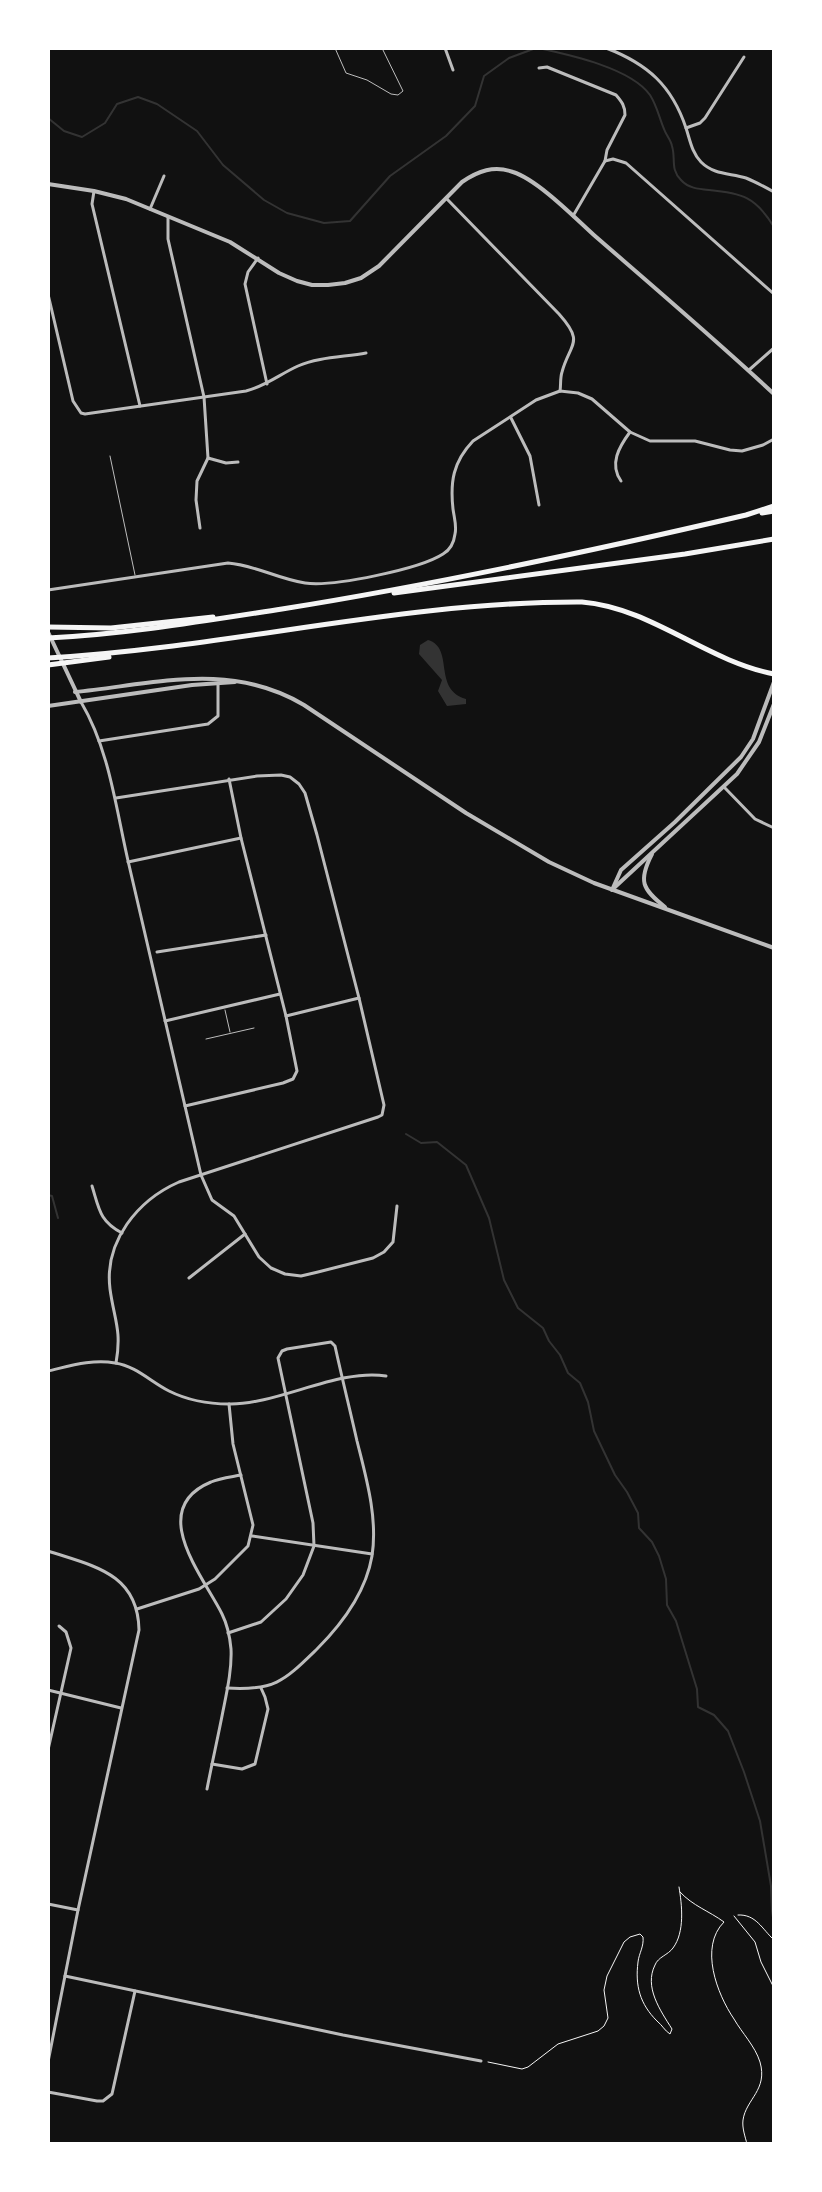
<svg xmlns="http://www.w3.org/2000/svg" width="822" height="2192" viewBox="0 0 822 2192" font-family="'DM Sans',sans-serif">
  <rect width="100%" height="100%" fill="#111"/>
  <path fill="#333" d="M428,640C455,648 432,689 466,699V704L447,706L438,691L442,680L419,654L420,645Z"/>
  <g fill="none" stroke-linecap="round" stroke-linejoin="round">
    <g stroke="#333" stroke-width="2">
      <path d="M538,48C570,55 631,68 650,95C657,106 659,117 664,129C666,135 671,140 672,146C676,159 670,169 681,180C688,188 698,189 709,190C742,193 756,197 774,227"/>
      <polyline points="48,118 64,131 82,137 105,123 117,104 138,97 157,104 197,131 223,165 264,200 287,213 324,223 350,221 390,176 446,136 475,106 484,76 509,58 536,48"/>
      <polyline points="406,1134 421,1143 437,1142 466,1165 489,1218 504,1280 518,1308 543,1328 549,1341 560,1355 568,1373 580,1383 588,1402 594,1431 615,1475 627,1492 638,1513 639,1528 652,1542 659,1556 666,1579 667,1605 676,1621 697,1689 698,1707 714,1715 728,1731 744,1772 760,1821 771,1886 772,1911 774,1924"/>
      <polyline points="48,1195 52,1196 58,1218"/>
    </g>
    <g stroke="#f5f5f5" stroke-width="1">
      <path d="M680,1892C693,1906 709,1911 724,1922C699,1947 717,1994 734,2019C742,2033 755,2046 760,2062C768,2090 746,2099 743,2120C742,2128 745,2136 747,2144"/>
      <path d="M738,1915C756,1914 762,1929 774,1940"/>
      <polyline points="734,1916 755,1942 761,1962 773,1986 774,1994"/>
      <path d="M488,2062L522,2069L528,2067L558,2044L598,2031L604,2026L608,2018L604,1990L607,1976L624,1942L630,1937L640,1934L643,1937C644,1947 639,1953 638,1962C635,1986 640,2004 657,2021C663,2026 664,2030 670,2034L672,2029C660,2010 644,1987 655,1965C658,1957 668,1955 673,1948C685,1932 682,1905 679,1887"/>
    </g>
    <g stroke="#bcbcbc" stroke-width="1">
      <polyline points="335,48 346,73 367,80 391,94 398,95 403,91 382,48"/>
      <polyline points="110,456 135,575"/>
      <polyline points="225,1010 230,1032"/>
      <polyline points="206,1039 254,1028"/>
    </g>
    <g stroke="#bcbcbc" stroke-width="3">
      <polyline points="445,48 453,70"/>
      <path d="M606,48C648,64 672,86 686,128C690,140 692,153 701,162C714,175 730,173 746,178C756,182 765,187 774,192"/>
      <path d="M539,68L547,67L616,95C622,102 625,106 625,115L607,150L605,161L573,216"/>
      <polyline points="686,128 700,123 705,118 744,57"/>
      <polyline points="605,161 613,159 626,163 774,294"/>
      <polyline points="94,191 92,204 140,406"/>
      <path d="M446,198L559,314C585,343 570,343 562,372C560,378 561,385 560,391"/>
      <polyline points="150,209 164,176"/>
      <polyline points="168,217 168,239 204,397 208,458 197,481 196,500 200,528"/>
      <polyline points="258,258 248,272 245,284 267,384"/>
      <path d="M48,294L73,401L81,413L85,414L246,391C266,386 280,374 298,366C318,357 345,357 366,353"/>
      <polyline points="749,370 774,348"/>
      <polyline points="511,418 530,456 539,505"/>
      <polyline points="208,458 226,463 238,462"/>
      <path d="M621,481C609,464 619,447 630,432"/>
      <path d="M48,590L228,563C255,565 278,579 305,583C333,587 420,569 443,554C450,550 454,542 455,534C457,526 454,517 453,509C450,482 453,462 473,441L536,400L560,391L578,393L592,399L630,432L650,441H695L730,450L742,451L763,445L774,439"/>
      <path d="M81,702C110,751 116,810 129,865C153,968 177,1072 201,1175L212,1200L234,1216L259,1257L271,1268L285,1274L301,1276L318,1272L373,1258L384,1252L393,1242L397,1206"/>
      <polyline points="99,741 208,724 218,716 218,683"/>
      <polyline points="724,787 755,819 774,828"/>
      <path d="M116,798L257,776L281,775L290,777L299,784L305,793L317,835L359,998L384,1105L382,1115L378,1117L179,1182C138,1200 104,1241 110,1289C114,1319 122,1330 116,1363"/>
      <polyline points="128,862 241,838"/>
      <polyline points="157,952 266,935"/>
      <polyline points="286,1016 359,998"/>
      <polyline points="165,1021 280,994"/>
      <polyline points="185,1106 283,1083 293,1079 297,1071 286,1016 241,838 229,779"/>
      <path d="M92,1186C99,1208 99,1221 122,1233"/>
      <polyline points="189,1278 245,1234"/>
      <path d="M48,1371C70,1366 92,1359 115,1363C136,1366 151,1382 169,1391C187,1400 209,1404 229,1404C277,1405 339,1368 386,1376"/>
      <polyline points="252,1536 372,1554"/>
      <path d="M48,1551C93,1566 138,1573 139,1630L78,1910L48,2062"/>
      <polyline points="137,1609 199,1589 215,1579 248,1546 253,1525 233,1444 229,1404"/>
      <path d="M227,1688C275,1691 284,1681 317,1649C342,1624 366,1591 372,1556C378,1518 366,1477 357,1441C350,1410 342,1378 335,1346L331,1342L287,1349L282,1351L278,1358L313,1523L314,1546L303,1575L286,1599L261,1622L228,1633"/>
      <polyline points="48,1690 121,1708"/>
      <polyline points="48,1750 71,1648 66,1632 59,1626"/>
      <polyline points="212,1764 242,1769 255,1764 268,1709 265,1697 261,1688"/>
      <path d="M207,1789C212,1763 218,1737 223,1711C227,1691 232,1669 231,1649C230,1638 227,1624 222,1614C203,1576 146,1509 211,1482C220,1478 231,1477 241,1475"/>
      <polyline points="48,1904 78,1910"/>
      <polyline points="65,1976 343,2035 481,2061"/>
      <polyline points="48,2092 97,2101 103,2101 112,2094 135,1991"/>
    </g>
    <g stroke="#bcbcbc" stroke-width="4">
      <path d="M48,184L94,191L126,199L230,242L279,273L297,281L312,285H328L345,283L361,278L379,266L462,182C478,171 494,165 513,172C538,180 575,218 595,236C655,288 716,340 774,394"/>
      <polyline points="48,632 81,702"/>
      <path d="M75,692C155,684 230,661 304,705L466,813L549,862L594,883L774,948"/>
      <polyline points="48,706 192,685 235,682"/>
      <path d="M652,854C638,881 642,889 665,907"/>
      <polyline points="615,887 737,774 759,742 774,704"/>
      <polyline points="612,890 621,870 675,822 741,757 753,739 774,682"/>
    </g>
    <g stroke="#f5f5f5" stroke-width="5">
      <polyline points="762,513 774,511"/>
      <polyline points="394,593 685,554 774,539"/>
      <polyline points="48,627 111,628 213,617"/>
      <path d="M48,638C127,634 204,621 282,609C438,584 592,551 746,515L774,506"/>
      <path d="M48,658C227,648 402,601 582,602C652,608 706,661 774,674"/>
      <polyline points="48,665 109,657"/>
    </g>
  </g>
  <rect width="822" height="2192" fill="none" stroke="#ffffff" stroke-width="100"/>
</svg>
